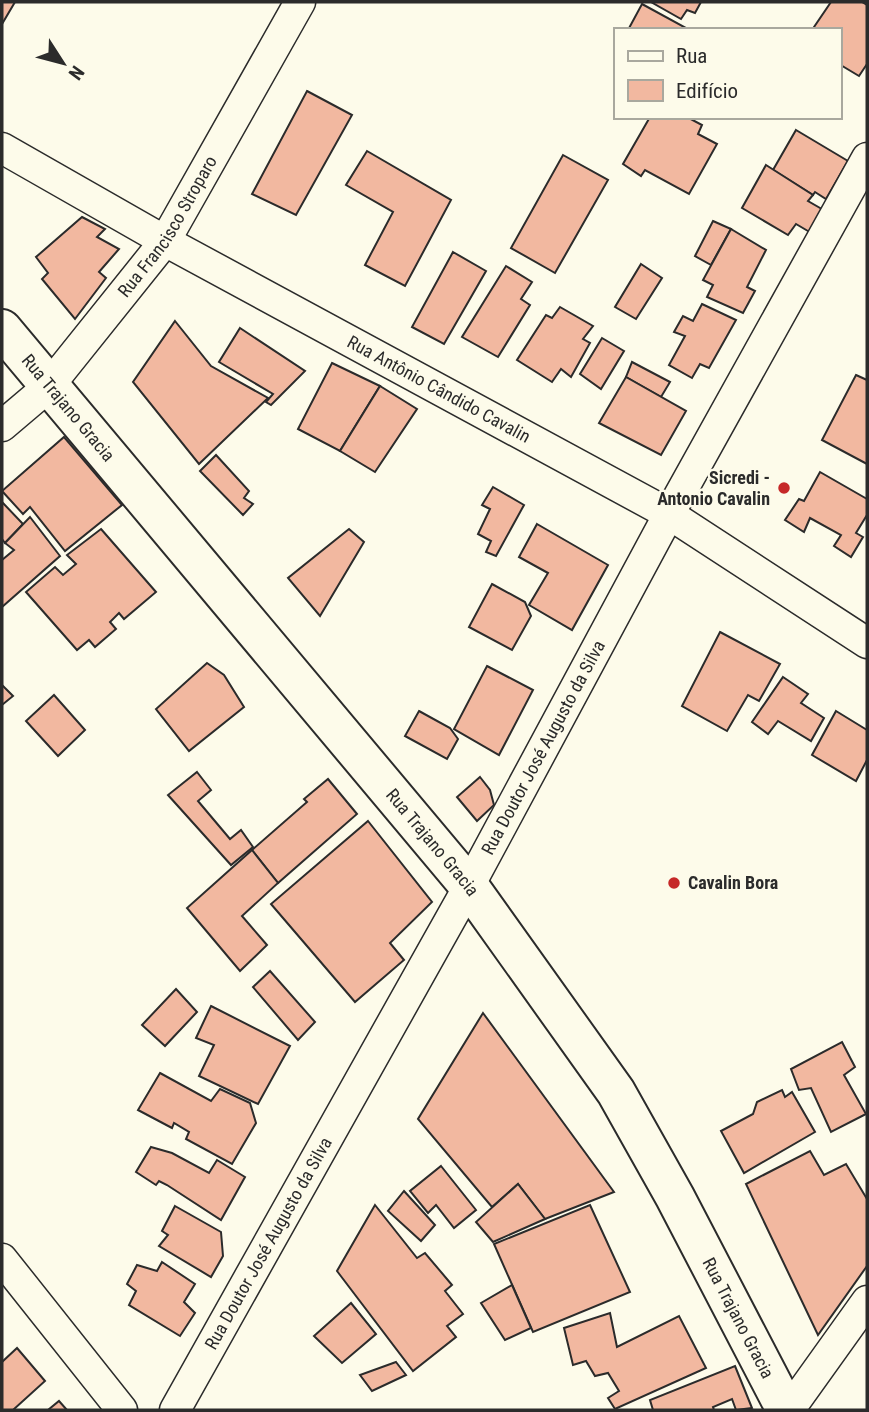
<svg xmlns="http://www.w3.org/2000/svg" width="869" height="1412" viewBox="0 0 869 1412" font-family="'Roboto Condensed',sans-serif">
  <rect width="100%" height="100%" fill="#fdfbea"/>
  <g fill="#f2b8a0" stroke="#2b2b2b" stroke-width="2">
    <polygon points="2,2 15,2 2,24"/>
    <polygon points="651,2 701,2 695,13 687,10 681,19"/>
    <polygon points="831,2 862,2 867,5 867,64 859,76 839,64 839,30 812,30"/>
    <polygon points="642,4 688,29 688,30 628,30"/>
    <polygon points="307,91 352,115 296,215 252,194"/>
    <polygon points="650,117 687,117 702,125 698,134 717,144 689,194 645,170 641,176 623,164"/>
    <polygon points="796,130 848,161 826,199 815,192 813,195 773,170"/>
    <polygon points="367,151 451,200 405,286 365,265 393,212 346,185"/>
    <polygon points="563,155 608,180 555,273 511,248"/>
    <polygon points="766,165 813,195 808,201 827,212 813,234 796,224 788,235 742,208"/>
    <polygon points="82,217 105,229 97,237 119,249 99,272 106,278 75,319 42,279 48,273 36,257"/>
    <polygon points="713,221 731,229 711,265 695,256"/>
    <polygon points="731,229 766,250 747,287 755,291 743,313 707,297 713,285 703,280"/>
    <polygon points="453,252 486,271 444,344 412,327"/>
    <polygon points="641,264 662,278 636,319 615,307"/>
    <polygon points="506,266 532,282 521,299 530,305 498,357 462,337"/>
    <polygon points="702,304 736,320 709,368 700,364 692,378 669,365 685,336 674,332 683,316 693,321"/>
    <polygon points="560,307 593,326 583,339 590,343 571,377 561,369 552,382 517,360 546,315 552,318"/>
    <polygon points="175,321 211,366 268,398 199,464 133,382"/>
    <polygon points="240,328 305,371 271,405 266,402 273,394 219,362"/>
    <polygon points="602,338 624,351 601,389 580,374"/>
    <polygon points="632,362 670,382 661,397 626,377"/>
    <polygon points="332,363 380,386 340,451 298,429"/>
    <polygon points="856,375 867,380 867,464 822,440"/>
    <polygon points="626,377 686,411 661,455 599,423"/>
    <polygon points="380,386 417,409 375,472 340,451"/>
    <polygon points="64,437 122,505 65,551 30,507 23,514 2,491"/>
    <polygon points="216,455 249,491 244,498 253,504 243,515 200,471"/>
    <polygon points="820,472 867,499 867,515 856,533 863,537 851,557 834,546 841,535 810,518 804,532 785,520 799,499 804,501"/>
    <polygon points="493,487 524,505 496,556 486,552 491,541 478,534 490,509 482,505"/>
    <polygon points="2,502 23,524 5,543 2,539"/>
    <polygon points="30,517 60,556 2,607 2,560 14,550 5,543"/>
    <polygon points="537,524 608,565 572,630 529,605 548,573 519,557"/>
    <polygon points="101,529 156,592 124,619 119,613 110,622 116,629 95,647 89,640 77,650 26,592 55,567 63,575 76,564 67,555"/>
    <polygon points="349,529 364,542 320,616 288,578"/>
    <polygon points="492,584 525,602 531,616 512,650 469,627"/>
    <polygon points="720,632 780,664 759,701 748,695 727,731 682,706"/>
    <polygon points="207,663 224,675 244,707 189,751 156,709"/>
    <polygon points="487,666 533,690 499,755 454,729"/>
    <polygon points="783,677 808,694 801,703 824,718 811,741 778,721 768,734 752,722"/>
    <polygon points="2,685 13,696 2,705"/>
    <polygon points="54,695 85,730 58,756 26,721"/>
    <polygon points="419,711 450,728 458,739 447,759 405,736"/>
    <polygon points="836,711 867,730 867,760 856,781 812,755"/>
    <polygon points="197,772 211,790 198,801 230,839 241,830 253,847 231,865 168,795"/>
    <polygon points="480,777 490,790 494,805 477,821 457,797"/>
    <polygon points="328,779 357,814 278,883 252,850 307,802 304,799"/>
    <polygon points="368,821 432,902 390,943 404,960 355,1002 271,904"/>
    <polygon points="252,850 278,883 242,916 267,945 240,971 187,908"/>
    <polygon points="270,971 315,1022 298,1040 253,987"/>
    <polygon points="176,989 197,1012 165,1046 142,1025"/>
    <polygon points="211,1006 290,1046 258,1104 199,1076 214,1045 196,1038"/>
    <polygon points="483,1013 614,1192 545,1219 518,1184 492,1207 418,1119"/>
    <polygon points="842,1042 855,1067 844,1075 866,1114 831,1132 811,1088 799,1090 791,1069"/>
    <polygon points="160,1073 211,1101 220,1089 250,1103 256,1123 232,1164 186,1139 189,1132 174,1123 172,1128 138,1110"/>
    <polygon points="782,1090 785,1097 792,1092 815,1132 744,1173 721,1131 753,1114 757,1102"/>
    <polygon points="151,1147 172,1153 209,1173 217,1160 245,1177 221,1220 167,1185 159,1181 156,1185 136,1172"/>
    <polygon points="810,1151 824,1175 846,1164 867,1199 867,1266 818,1335 746,1184"/>
    <polygon points="441,1166 476,1210 454,1228 436,1205 428,1213 410,1191"/>
    <polygon points="518,1184 545,1219 493,1242 476,1222"/>
    <polygon points="404,1191 435,1225 421,1241 388,1211"/>
    <polygon points="375,1205 417,1258 425,1253 452,1285 445,1291 463,1314 447,1326 456,1337 413,1371 337,1271"/>
    <polygon points="590,1205 630,1292 533,1332 494,1244"/>
    <polygon points="175,1206 221,1232 223,1256 211,1277 159,1246 168,1235 162,1231"/>
    <polygon points="162,1262 195,1284 184,1302 195,1313 180,1336 129,1305 136,1291 127,1284 137,1265 157,1271"/>
    <polygon points="512,1285 531,1328 505,1340 481,1303"/>
    <polygon points="351,1303 376,1334 342,1363 314,1336"/>
    <polygon points="610,1313 617,1347 679,1316 706,1368 615,1409 608,1398 619,1391 608,1373 595,1376 586,1361 573,1365 564,1328"/>
    <polygon points="17,1348 45,1381 13,1410 2,1410 2,1362"/>
    <polygon points="396,1362 406,1375 372,1391 360,1375"/>
    <polygon points="735,1366 752,1408 736,1410 732,1399 713,1407 714,1410 653,1410 650,1400"/>
    <polygon points="59,1401 67,1410 48,1410"/>
  </g>
  <g fill="none" stroke-linecap="round" stroke-linejoin="round">
    <defs>
      <g id="minor">
        <path id="s1" d="M2,148L165,241L669,514L867,643"/>
        <path id="s2" d="M2,426L48,387L165,241L300,2"/>
        <polyline points="2,1259 122,1410"/>
        <path id="s3" d="M175,1410L469,886L669,514L867,158"/>
        <polyline points="789,1410 867,1301"/>
      </g>
      <g id="secondary">
        <path id="s4" d="M2,329L469,886L616,1092L675,1197L786,1410"/>
      </g>
    </defs>
    <use href="#minor" stroke="#2b2b2b" stroke-width="33"/>
    <use href="#secondary" stroke="#2b2b2b" stroke-width="42"/>
    <use href="#minor" stroke="#fdfbea" stroke-width="30"/>
    <use href="#secondary" stroke="#fdfbea" stroke-width="38"/>
  </g>
  <g fill="#c62828" stroke="#fdfbea" stroke-width="2.5">
    <circle cx="784" cy="488" r="7"/>
    <circle cx="674" cy="883" r="7"/>
  </g>
  <g text-anchor="middle" stroke-width="5" stroke-linejoin="round" paint-order="stroke">
    <g font-size="18" fill="#2b2b2b" stroke="#fdfbea">
      <text dy="6" stroke="none"><textPath href="#s2" startOffset="261">Rua Francisco Stroparo</textPath></text>
      <text dy="6" stroke="none"><textPath href="#s1" startOffset="499">Rua Antônio Cândido Cavalin</textPath></text>
      <text dy="6" stroke="none"><textPath href="#s4" startOffset="103">Rua Trajano Gracia</textPath></text>
      <text dy="6" stroke="none"><textPath href="#s3" startOffset="758">Rua Doutor José Augusto da Silva</textPath></text>
      <text dy="6" stroke="none"><textPath href="#s4" startOffset="670">Rua Trajano Gracia</textPath></text>
      <text dy="6" stroke="none"><textPath href="#s3" startOffset="191">Rua Doutor José Augusto da Silva</textPath></text>
      <text dy="6" stroke="none"><textPath href="#s4" startOffset="1237">Rua Trajano Gracia</textPath></text>
    </g>
    <g font-size="18" font-weight="bold" fill="#2b2b2b" stroke="#fdfbea" text-anchor="end">
      <text x="770" y="484">Sicredi -<tspan x="770" dy="21">Antonio Cavalin</tspan></text>
      <text x="688" y="889" text-anchor="start">Cavalin Bora</text>
    </g>
  </g>
  <rect width="869" height="1412" fill="none" stroke="#2b2b2b" stroke-width="7"/>
  <rect x="614" y="28" width="228" height="91" fill="#fdfbea" stroke="#a9a89e" stroke-width="2"/>
  <rect x="628" y="51" width="35" height="10" fill="#fdfbea" stroke="#a9a89e" stroke-width="2"/>
  <text x="676" y="63" font-size="21" fill="#2b2b2b">Rua</text>
  <rect x="628" y="80" width="35" height="21" fill="#f2b8a0" stroke="#a9a89e" stroke-width="2"/>
  <text x="676" y="98" font-size="21" fill="#2b2b2b">Edifício</text>
  <g transform="translate(63 63) rotate(126)" stroke="#fdfbea" stroke-width="5" paint-order="stroke">
  <path d="M0-5L12 26L0 18L-12 26Z" fill="#2b2b2b"/>
  <text y="-10" font-size="19" font-weight="bold" text-anchor="middle" fill="#2b2b2b">N</text>
  </g>
</svg>
